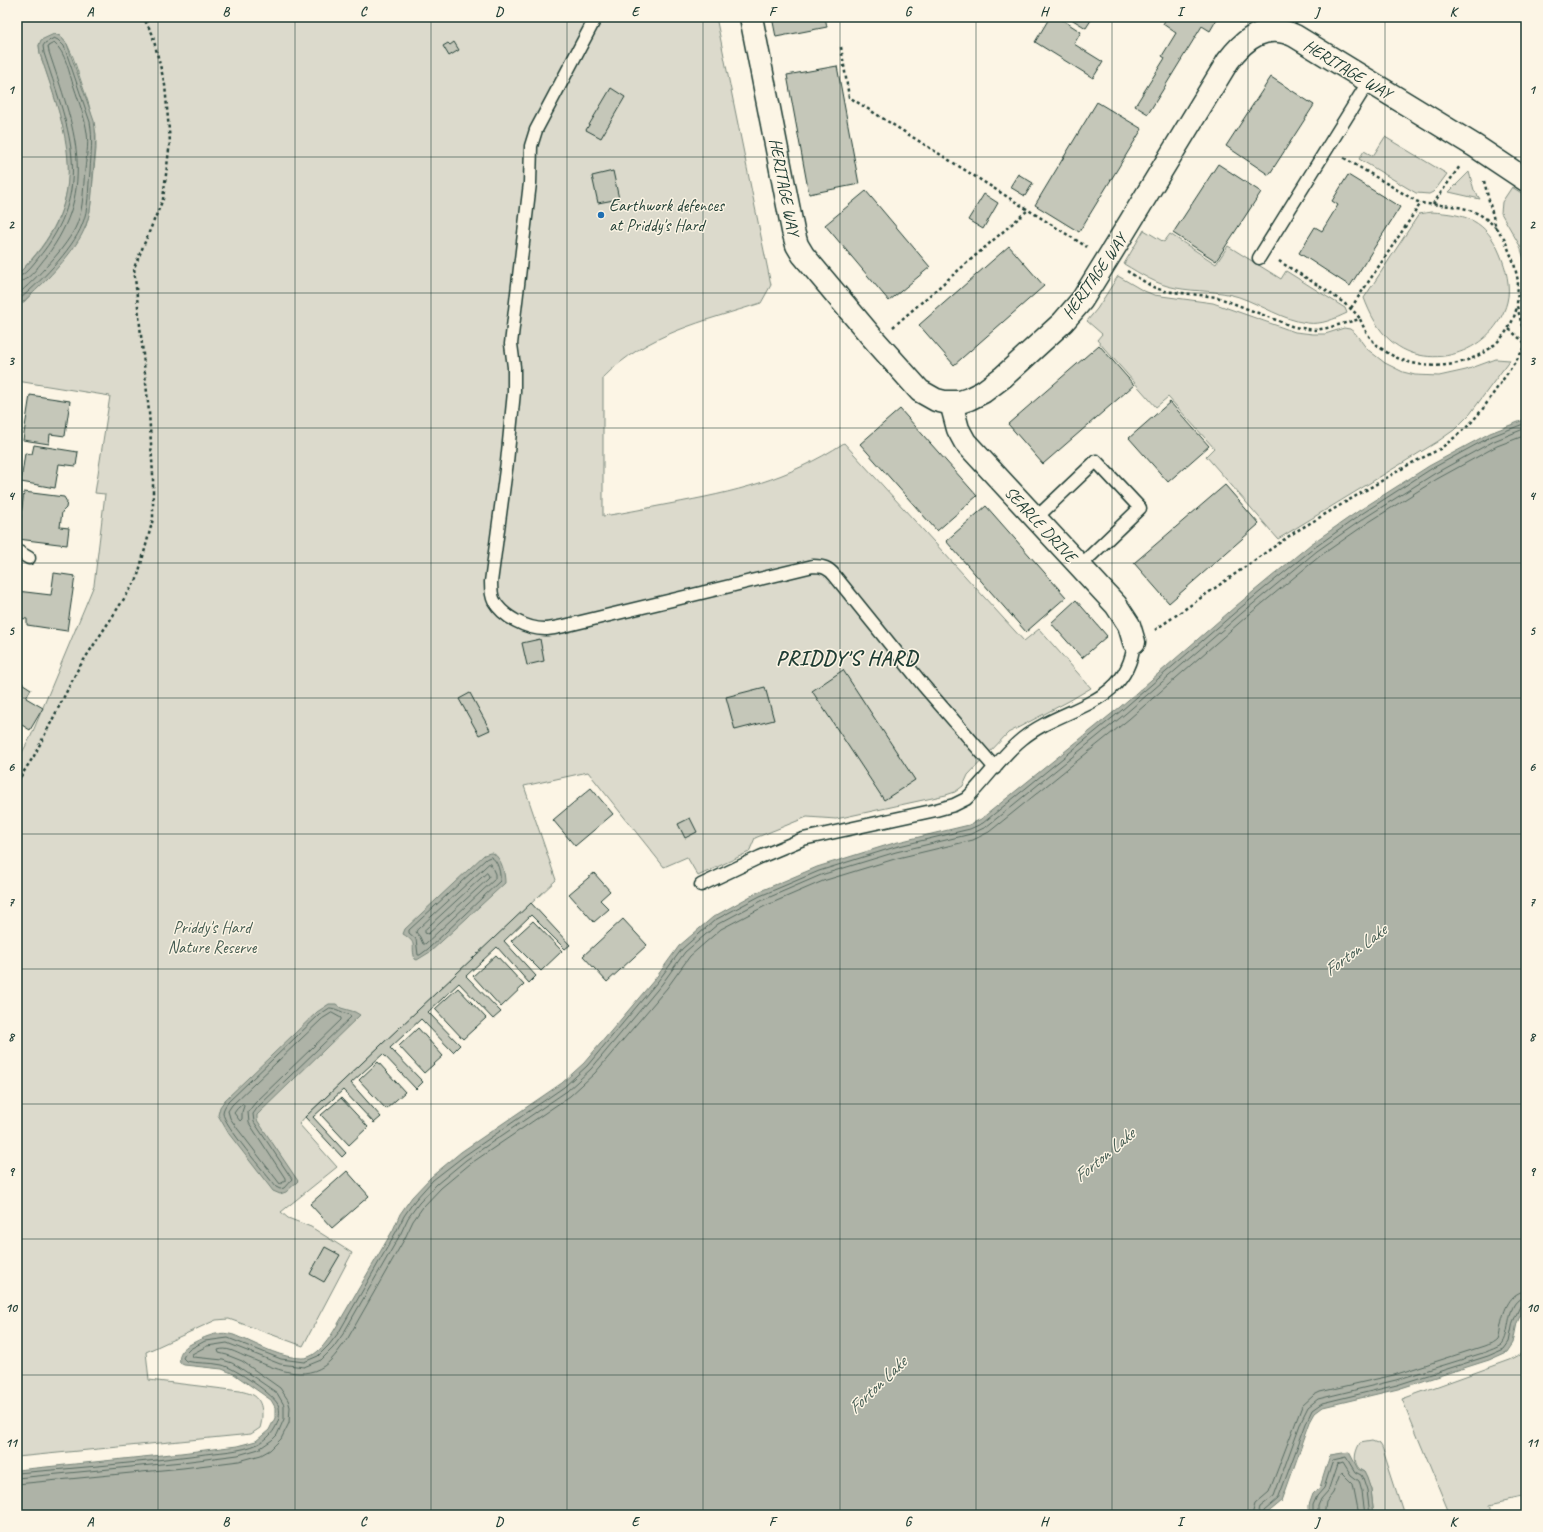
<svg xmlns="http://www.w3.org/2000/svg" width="1543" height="1532" viewBox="0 0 1543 1532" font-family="Caveat,sans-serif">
  <rect width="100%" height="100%" fill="#fcf5e5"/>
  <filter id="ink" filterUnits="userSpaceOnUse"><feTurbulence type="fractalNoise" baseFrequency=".025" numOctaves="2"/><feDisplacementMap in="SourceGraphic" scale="8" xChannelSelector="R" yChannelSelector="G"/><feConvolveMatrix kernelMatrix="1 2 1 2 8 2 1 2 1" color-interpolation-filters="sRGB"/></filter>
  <g filter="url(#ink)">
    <g fill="#dcdacc" stroke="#7e8c80">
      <path d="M17,17H716L771,285L761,303C705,321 645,334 603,378V516C625,513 647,508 669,504C735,492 787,480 844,443L1024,641L1039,629L1091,688L1069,701L1008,733L968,775L963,786L955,792L946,795L836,819L807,817L755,838L749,852L698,876L687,857L664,867L588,772L524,786L556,880L305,1117L299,1124L337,1167L281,1212L288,1218L311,1227L352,1253L303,1346L229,1319L216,1320L146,1352L149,1380L240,1391C244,1392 249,1393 253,1395C264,1401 263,1418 260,1428L251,1434L17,1457V762L31,736L94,585L105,494L95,493L110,396L17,381V307L25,301L86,226L90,211L96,149V134L89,105L73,57L67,44L60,36L39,45L40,54C71,144 93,199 17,275Z"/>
      <polygon points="1385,137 1447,174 1436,189 1433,192 1429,194 1416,193 1359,159 1364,151 1373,156"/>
      <polygon points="1469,172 1474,190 1480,199 1449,192"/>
      <polygon points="1512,187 1526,196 1526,266 1520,246 1501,213 1502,202"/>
      <path d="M1431,212C1466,214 1486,220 1500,254C1506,268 1511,287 1507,302C1495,350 1431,375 1391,341C1378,330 1370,314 1364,298L1419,214Z"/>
      <path d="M1144,230L1164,242L1170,234L1216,264L1228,246L1281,279L1286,271L1345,308L1347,313C1334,319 1322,325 1307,323C1283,320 1262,305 1239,297C1218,290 1197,292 1176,288C1157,285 1141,274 1124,264Z"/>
      <polygon points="1118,276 1142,290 1154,295 1213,303 1295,332 1313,334 1325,334 1344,328 1350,329 1355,333 1367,349 1385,363 1403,372 1415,375 1439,376 1466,370 1496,359 1510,360 1470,414 1454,430 1437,442 1278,539 1206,456 1214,448 1168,397 1156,407 1097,340 1102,334 1087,321 1097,309"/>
      <polygon points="1526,1347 1526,1496 1490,1504 1493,1515 1450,1515 1402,1399 1510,1360 1523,1353"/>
      <path d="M1372,1441L1380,1444L1382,1447L1404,1515H1374L1371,1490L1364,1472C1352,1466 1354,1453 1360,1443Z"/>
    </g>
    <g fill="#aeb3a7" stroke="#758479">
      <path d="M54,34L60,36L67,44L94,121C97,139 95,156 93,173C92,191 92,209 86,225C78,250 38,290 17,307V275C93,202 70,142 40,54L39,45L41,40Z"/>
      <path d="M1526,419V1303L1517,1323L1513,1343L1507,1352L1489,1360L1398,1389L1323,1407L1315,1413L1310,1422L1282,1501L1265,1515H17V1470L181,1453L237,1446L256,1441L269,1430L275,1418V1407L271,1400L234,1374L222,1369L184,1365L180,1363C178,1353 183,1348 191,1344C202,1338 217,1331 229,1334C234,1334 239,1338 244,1339C262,1347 282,1358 302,1358C317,1358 328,1340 335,1329L393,1230L400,1214L412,1197L431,1177L461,1152L562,1083L584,1063L655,979L679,946L713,917L758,892L817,867L894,843L969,825L981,819L1120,707L1236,606L1311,544L1360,510L1429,466L1490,433Z"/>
      <path d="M490,853H493C502,859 505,873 505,883L430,952L417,960L415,959C410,945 419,944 403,934L405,929L484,855Z"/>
      <polygon points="329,1004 336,1004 341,1008 355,1012 360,1015 257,1115 257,1120 261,1126 298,1181 286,1192 280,1194 273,1191 229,1134 218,1115 220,1107 225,1100 317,1012"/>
      <polygon points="1349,1452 1358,1469 1364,1472 1367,1478 1371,1490 1374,1515 1309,1515 1309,1505 1313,1494 1320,1487 1330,1455"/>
    </g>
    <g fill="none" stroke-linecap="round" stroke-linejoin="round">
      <g stroke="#586c62" stroke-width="1">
        <path d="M17,277C25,277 37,259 43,252C95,184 67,125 44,53L43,46L45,43L54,38L58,40L64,46L90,122C93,139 91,154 90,171C88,189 89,209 82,225C73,249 37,286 17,301"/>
        <path d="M17,282C29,282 39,265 46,257C99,187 74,127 49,52L48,46L54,43C66,52 69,74 74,87C79,102 85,118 87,133C89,146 86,158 85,170C83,187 84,207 77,224C68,246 36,279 17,295"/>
        <path d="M491,857C498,860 501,874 500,881L428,949L420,955H418L416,939L409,933V930L486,859Z"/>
        <polygon points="490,863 495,874 495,879 425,944 423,944 420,937 416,932 417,930"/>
        <polygon points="487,873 489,876 488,879 428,934 425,933 425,930"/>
        <path d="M330,1008C335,1008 344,1013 350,1015L351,1017L258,1107L253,1114L254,1122L292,1179L284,1188L280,1189L276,1187C267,1175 223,1124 223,1113C223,1109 226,1105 228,1102L319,1015Z"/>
        <polygon points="332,1013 341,1018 341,1020 255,1103 248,1112 249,1123 285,1178 285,1181 280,1184 237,1128 230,1118 228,1111 232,1105 322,1019"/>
        <polygon points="243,1104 244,1106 242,1112 242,1119 240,1121 234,1113 237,1109"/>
        <path d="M17,1473C77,1468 138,1463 198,1455C217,1452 241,1452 258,1444C271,1438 282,1422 279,1407C277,1396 233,1367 222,1365C210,1362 197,1364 186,1361L183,1358L185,1354L190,1349L205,1341L228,1338L281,1359L304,1362L318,1356L329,1345L339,1332L396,1232L404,1216L415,1200L433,1180L464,1156L564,1087L587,1066L658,981L682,949L715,920L760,896L819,871L895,847L970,829L983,823L1122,710L1239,609L1314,548L1363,513L1431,469L1492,436L1526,423"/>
        <polyline points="17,1478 182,1462 238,1455 259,1449 272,1440 277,1435 284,1419 284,1405 277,1393 239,1367 232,1363 223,1360 193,1357 192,1354 207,1346 227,1343 280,1364 304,1367 321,1360 333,1348 343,1334 400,1235 408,1218 419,1203 437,1184 466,1160 567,1091 591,1069 662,984 685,952 718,924 763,900 821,875 896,852 971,834 986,827 1125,714 1242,613 1317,551 1366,517 1434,474 1494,441 1526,428"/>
        <path d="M17,1484L183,1468L239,1461L261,1455L270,1450L281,1439L289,1423L290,1407L288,1400L280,1388L242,1361L227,1355L219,1353L218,1350C227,1347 235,1352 244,1356C268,1365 299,1383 324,1366C334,1359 341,1347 348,1338L405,1238L413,1221L423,1207L441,1188L470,1164L570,1096L595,1073L667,988L690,956L721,929L765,906L823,881L898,858L973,840L989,832L1129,719L1246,617L1320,556L1369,522L1437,479L1497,446L1526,435"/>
        <path d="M1252,1515L1255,1504L1269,1492L1302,1406L1314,1395L1320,1392L1394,1375L1484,1346C1488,1344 1495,1343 1498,1339C1500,1335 1500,1328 1501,1324C1504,1310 1510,1292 1526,1291"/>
        <path d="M1258,1515L1260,1507L1274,1496L1302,1419L1308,1407L1318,1399L1396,1380L1486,1352C1490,1350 1497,1348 1501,1345C1512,1336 1504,1299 1526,1297"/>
        <polyline points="1263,1515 1264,1511 1278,1499 1307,1421 1312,1410 1322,1403 1397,1385 1488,1356 1504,1349 1509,1342 1513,1322 1521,1304 1526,1302"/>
        <polyline points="1313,1515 1313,1505 1317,1496 1324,1488 1333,1460 1346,1457 1355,1472 1361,1475 1363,1479 1367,1491 1370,1515"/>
        <polyline points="1318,1515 1318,1506 1321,1499 1328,1491 1337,1464 1343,1462 1351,1475 1359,1481 1362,1492 1365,1515"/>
        <polyline points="1324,1515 1326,1502 1333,1493 1340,1474 1342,1473 1353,1484 1359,1515"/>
      </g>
    </g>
    <g fill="#c5c7b9" stroke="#1f3d34">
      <polygon points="772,17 825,17 827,27 776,37"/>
      <polygon points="1050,17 1058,17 1081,32 1074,44 1103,62 1093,78 1035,42"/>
      <polygon points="1068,17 1093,17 1086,28"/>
      <polygon points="1167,17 1213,17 1217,19 1210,31 1202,26 1148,114 1135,106 1165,58 1162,56 1176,33 1163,24"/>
      <polygon points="454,42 459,50 449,56 443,46 448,43 450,45"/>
      <polygon points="837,66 859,184 809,194 787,75"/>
      <polygon points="1271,77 1314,105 1269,175 1226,146"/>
      <polygon points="611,88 625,97 601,138 586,130"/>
      <polygon points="1097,102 1142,129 1079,232 1035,205"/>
      <polygon points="1218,164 1261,192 1216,261 1173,233"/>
      <polygon points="613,171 619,199 598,203 592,176"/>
      <polygon points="1018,174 1033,183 1025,196 1010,187"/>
      <polygon points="1348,175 1400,207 1350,286 1299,253 1315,227 1322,231 1338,205 1332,201"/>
      <polygon points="866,191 930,267 889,301 825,225"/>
      <polygon points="984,194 998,203 983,229 968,220"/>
      <polygon points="1009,246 1044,286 954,365 919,325"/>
      <polygon points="1099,345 1134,385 1043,464 1008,424"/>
      <polygon points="30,395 70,401 65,436 50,434 49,444 23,440"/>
      <polygon points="1170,402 1209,446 1168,482 1129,438"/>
      <polygon points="900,409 977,496 937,531 860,444"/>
      <polygon points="34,445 78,452 76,466 59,464 55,488 21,482 25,453 32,454"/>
      <polygon points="1225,485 1259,524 1169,603 1134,563"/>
      <polygon points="24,492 64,497 67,502 66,508 62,512 60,527 69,528 67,545 18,539"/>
      <polygon points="986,506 1066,597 1026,632 946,541"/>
      <polygon points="54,573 75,576 67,631 27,625 27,619 17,618 17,591 51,595"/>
      <polygon points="1076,600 1107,636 1082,658 1051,623"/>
      <polygon points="540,639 544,661 527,665 522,643"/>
      <polygon points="843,670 915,780 884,800 812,691"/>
      <polygon points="17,680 31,689 26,698 43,708 30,730 17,722"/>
      <polygon points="765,687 774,720 735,730 726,697"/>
      <polygon points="470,693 490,730 479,735 459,699"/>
      <polygon points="591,788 613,814 575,846 553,820"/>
      <polygon points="690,818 697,832 685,838 678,824"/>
      <polygon points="594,873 610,891 600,900 609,909 594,922 569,894"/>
      <polygon points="531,903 570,945 565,949 531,915 504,941 536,976 529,983 497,947 466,976 501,1012 493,1019 459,983 428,1012 460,1045 453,1052 421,1019 390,1048 423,1082 416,1089 383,1054 351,1083 381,1117 374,1123 343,1090 313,1117 346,1153 342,1157 305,1117"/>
      <polygon points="623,919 647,945 607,982 583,956"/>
      <polygon points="533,921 562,951 541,971 511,941"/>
      <polygon points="496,955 524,985 501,1007 473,976"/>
      <polygon points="458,988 486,1018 463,1039 435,1009"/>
      <polygon points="418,1028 443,1056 424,1073 399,1046"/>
      <polygon points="378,1062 405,1092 386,1109 359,1080"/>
      <polygon points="341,1098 368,1127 349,1145 321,1115"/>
      <polygon points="347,1171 369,1196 332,1228 310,1204"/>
      <polygon points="325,1247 340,1255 324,1282 310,1274"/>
    </g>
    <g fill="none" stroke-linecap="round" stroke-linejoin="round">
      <defs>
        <g id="service">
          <path d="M596,17L536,130L531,146L530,183L511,344L514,367V392L507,462L491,582C491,588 491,595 494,601C503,617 527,629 545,629C551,629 558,627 564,626L813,566C823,566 829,568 835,576L923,685L995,768"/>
          <polyline points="1259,258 1369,81"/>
          <polyline points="1036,518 1096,461 1140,508 1080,566"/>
          <polyline points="17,551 29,558"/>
          <path d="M701,885L760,857L803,839L936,810L954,805L966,799C986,780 1001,756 1022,739C1063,705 1128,707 1134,642"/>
        </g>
        <g id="minor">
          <path d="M751,17L793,231L797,245L803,255L871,336L920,391L936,400L944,402H960L969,399L983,392L1003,377L1063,322L1082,300L1124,232L1228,61C1245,38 1266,22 1295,36L1475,146L1526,180"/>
          <polyline points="951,403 958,429 965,442 1116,605 1129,625 1134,642"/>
        </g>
      </defs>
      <use href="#service" stroke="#1f3d34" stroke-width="15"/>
      <use href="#minor" stroke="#1f3d34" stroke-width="25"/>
      <g stroke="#1f3d34" stroke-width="2.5" stroke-dasharray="3 3" stroke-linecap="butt">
        <polyline points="841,47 849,97 1087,247"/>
        <path d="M1344,158L1416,201C1424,205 1433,204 1441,205C1465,207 1479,210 1496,228"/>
        <polyline points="1484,181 1496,228 1504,238 1514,263 1518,281 1517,306 1526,341"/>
        <polyline points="1433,204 1460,166"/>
        <path d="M1279,261C1297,273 1351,303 1360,319"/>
        <path d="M1127,271L1153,287L1164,291L1217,297L1294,327L1315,330L1327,328L1360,319C1364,328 1368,337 1376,344C1419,384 1505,367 1517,306"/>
        <polyline points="1351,308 1421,203"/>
        <polyline points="893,327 1028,210"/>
        <polyline points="1509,329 1526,344"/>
        <polyline points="1155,630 1295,532 1410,464 1440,449 1455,437 1469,425 1482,410 1526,346"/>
        <polyline points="17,782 34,756 78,669 137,579 153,519 153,475 149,412 134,268 163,199 170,142 165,85 152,33 143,17"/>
      </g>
      <use href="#service" stroke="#fcf5e5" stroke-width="12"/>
      <use href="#minor" stroke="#fcf5e5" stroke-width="22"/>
    </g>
  </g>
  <path fill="none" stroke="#1f3d34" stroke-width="1" stroke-opacity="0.55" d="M158,17V1515M295,17V1515M431,17V1515M567,17V1515M703,17V1515M840,17V1515M976,17V1515M1112,17V1515M1248,17V1515M1385,17V1515M17,157H1526M17,293H1526M17,428H1526M17,563H1526M17,698H1526M17,834H1526M17,969H1526M17,1104H1526M17,1239H1526M17,1375H1526"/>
  <circle fill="#1f6fb2" stroke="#fcf5e5" stroke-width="1.5" cx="601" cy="215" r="4"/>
  <g text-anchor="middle" stroke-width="3" stroke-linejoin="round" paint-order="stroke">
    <g font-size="17" fill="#1f3d34" stroke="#fcf5e5">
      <text transform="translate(1348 69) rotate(31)" y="6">HERITAGE WAY</text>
      <text transform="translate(785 187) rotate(79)" y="6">HERITAGE WAY</text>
      <text transform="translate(1094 276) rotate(-55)" y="6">HERITAGE WAY</text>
      <text transform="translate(1041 524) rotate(47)" y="6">SEARLE DRIVE</text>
    </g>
    <g font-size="17" fill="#1f3d34" stroke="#fcf5e5" text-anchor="start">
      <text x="609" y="211">Earthwork defences<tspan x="609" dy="20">at Priddy's Hard</tspan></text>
    </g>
    <g font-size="17" fill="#455c52" stroke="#fcf5e5">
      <text x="212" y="933">Priddy's Hard<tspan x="212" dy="20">Nature Reserve</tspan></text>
    </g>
    <g font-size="18" font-style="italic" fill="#435a51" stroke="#fcf5e5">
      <text transform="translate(1355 950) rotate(-37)" y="6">Forton Lake</text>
      <text transform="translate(1104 1155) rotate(-40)" y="6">Forton Lake</text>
      <text transform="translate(877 1385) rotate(-44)" y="6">Forton Lake</text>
    </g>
    <g font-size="21" font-weight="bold" letter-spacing="1" fill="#1f3d34" stroke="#fcf5e5">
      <text x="847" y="665">PRIDDY'S HARD</text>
    </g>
  </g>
  <rect width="1543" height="1532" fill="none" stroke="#fcf5e5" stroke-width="44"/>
  <rect x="22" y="22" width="1499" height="1488" fill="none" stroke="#1f3d34" stroke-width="1.5"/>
  <g font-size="13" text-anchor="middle" font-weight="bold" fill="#1f3d34">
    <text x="90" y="16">A</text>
    <text x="226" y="16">B</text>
    <text x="363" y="16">C</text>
    <text x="499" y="16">D</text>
    <text x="635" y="16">E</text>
    <text x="772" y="16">F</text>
    <text x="908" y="16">G</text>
    <text x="1044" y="16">H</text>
    <text x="1180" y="16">I</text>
    <text x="1317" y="16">J</text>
    <text x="1453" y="16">K</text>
    <text x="11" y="94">1</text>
    <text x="1532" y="94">1</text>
    <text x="11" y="229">2</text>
    <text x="1532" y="229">2</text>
    <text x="11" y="365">3</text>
    <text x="1532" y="365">3</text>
    <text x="11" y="500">4</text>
    <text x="1532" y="500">4</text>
    <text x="11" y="635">5</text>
    <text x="1532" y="635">5</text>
    <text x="11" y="771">6</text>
    <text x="1532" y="771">6</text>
    <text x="11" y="906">7</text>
    <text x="1532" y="906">7</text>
    <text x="11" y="1041">8</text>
    <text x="1532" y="1041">8</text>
    <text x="11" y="1176">9</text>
    <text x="1532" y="1176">9</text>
    <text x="11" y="1312">10</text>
    <text x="1532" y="1312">10</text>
    <text x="11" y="1447">11</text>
    <text x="1532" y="1447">11</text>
    <text x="90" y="1526">A</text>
    <text x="226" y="1526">B</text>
    <text x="363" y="1526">C</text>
    <text x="499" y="1526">D</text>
    <text x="635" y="1526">E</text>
    <text x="772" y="1526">F</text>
    <text x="908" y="1526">G</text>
    <text x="1044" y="1526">H</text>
    <text x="1180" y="1526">I</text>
    <text x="1317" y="1526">J</text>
    <text x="1453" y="1526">K</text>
  </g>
</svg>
